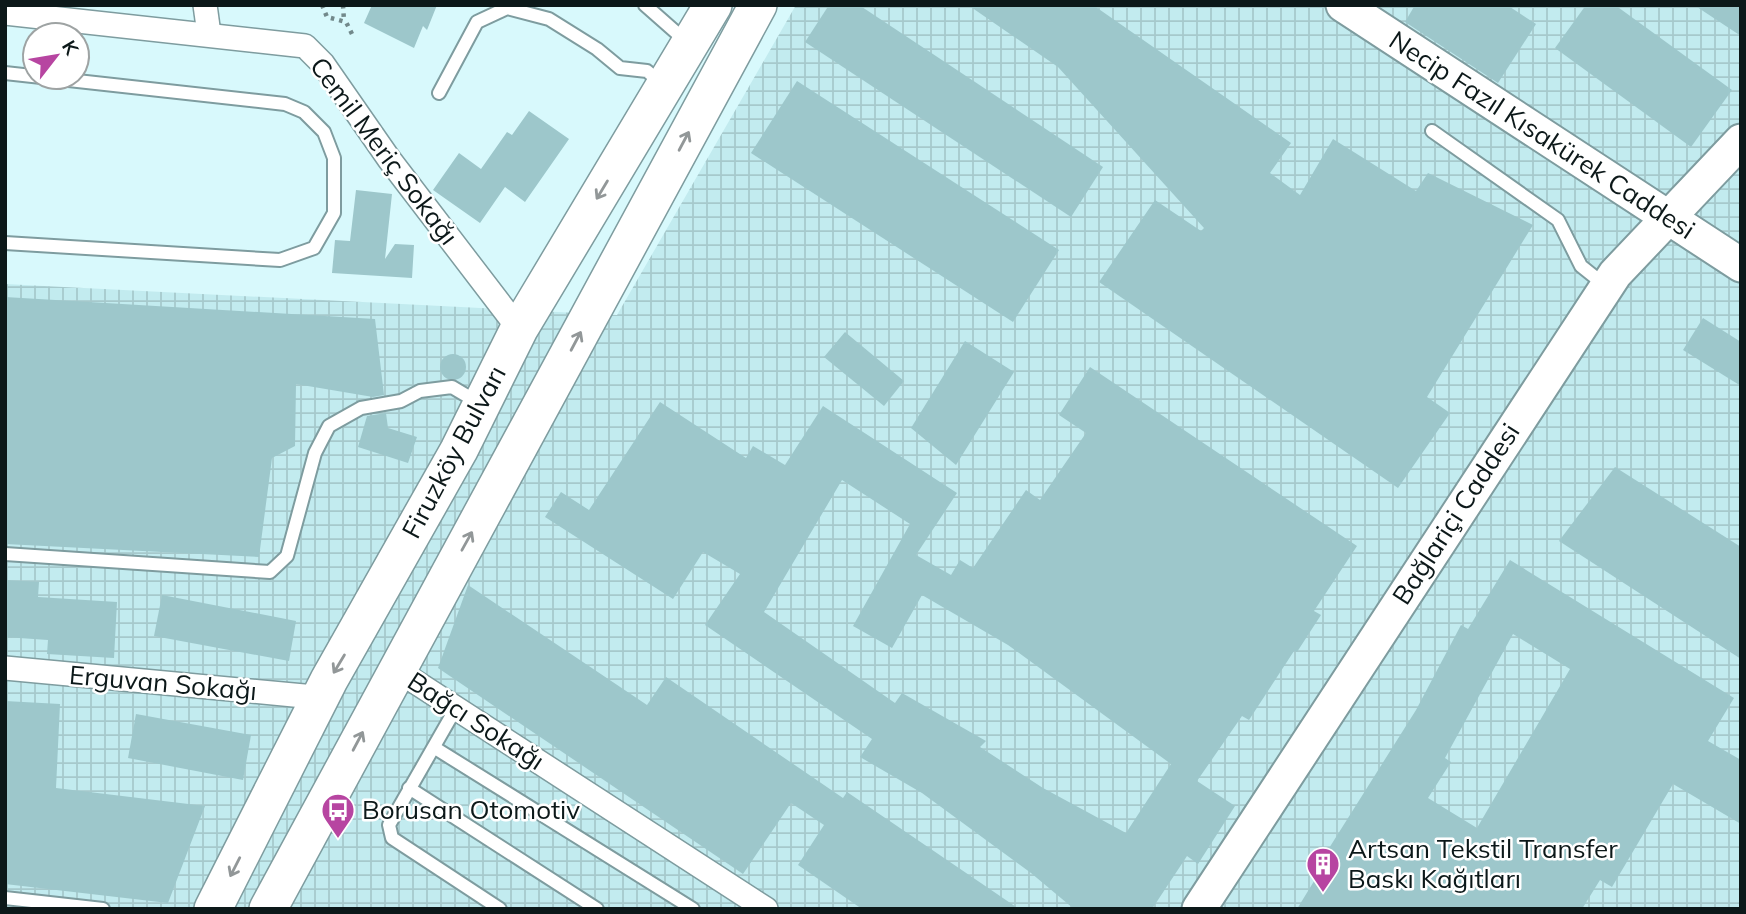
<svg xmlns="http://www.w3.org/2000/svg" width="1746" height="914" viewBox="0 0 1746 914" font-family="Mulish,sans-serif">
  <defs>
    <pattern id="industrial-grid" width="8" height="8" patternUnits="userSpaceOnUse" patternTransform="scale(1.75)"><rect width="8" height="8" fill="#c2ebef"/><path d="M0 4h8M4 0v8" fill="none" stroke="#a6c9cc"/></pattern>
  </defs>
  <rect width="100%" height="100%" fill="#d8f9fc"/>
  <polygon fill="url(#industrial-grid)" points="796,5 1741,5 1741,909 5,909 5,284 617,315"/>
  <g fill="#9dc7cb" fill-rule="evenodd">
    <polygon points="372,5 437,5 427,30 423,26 414,48 364,23"/>
    <polygon points="829,5 859,5 1103,167 1071,217 805,42"/>
    <polygon points="968,5 1093,5 1291,143 1270,173 1300,195 1333,139 1416,191 1428,173 1533,225 1427,397 1450,413 1398,488 1099,282 1155,200 1201,231 1204,228 1058,67"/>
    <polygon points="1415,5 1507,5 1536,24 1498,83 1405,22"/>
    <polygon points="1586,5 1615,5 1732,90 1691,147 1555,48"/>
    <polygon points="1694,5 1741,5 1741,36"/>
    <polygon points="797,81 1059,250 1013,322 751,153"/>
    <polygon points="529,111 569,139 525,202 505,187 480,223 433,190 459,153 481,169 507,132 512,135"/>
    <polygon points="356,190 392,194 385,259 395,244 414,245 412,278 332,273 335,240 350,241"/>
    <polygon points="5,297 375,319 384,395 373,397 296,384 295,446 272,458 259,557 5,544"/>
    <polygon points="1703,318 1741,342 1741,386 1683,350"/>
    <polygon points="845,332 904,381 884,406 824,357"/>
    <polygon points="965,341 1014,372 956,465 911,428"/>
    <circle cx="453" cy="367" r="13"/>
    <path d="M1090,367L1357,546L1314,611L1321,615L1297,652L1294,651L1249,720L1242,716L1197,781L1235,806L1198,864L1187,856L1152,909H1074L1031,873L922,793L860,757L872,739L705,625L740,574L703,552L673,599L545,517L561,492L589,510L660,402L746,458L753,446L785,465L823,406L957,493L916,555L951,575L960,560L973,568L1026,490L1040,500L1086,433L1059,415ZM842,480L910,524L853,626L892,648L922,595L1008,645L1171,764L1126,833L1043,788L980,747L986,741L902,693L895,703L764,612Z"/>
    <polygon points="386,413 388,428 417,437 408,463 358,447 367,416"/>
    <polygon points="1615,467 1741,547 1741,659 1559,541"/>
    <path d="M1510,560L1734,698L1708,741L1741,760V824L1673,784L1612,887L1600,880L1582,909H1297L1330,855L1326,853L1416,710L1461,625L1468,629ZM1513,634L1570,669L1477,828L1428,798L1451,762L1445,758Z"/>
    <polygon points="5,580 39,582 38,597 117,602 114,658 47,654 48,640 5,637"/>
    <polygon points="468,585 647,705 666,677 843,798 847,792 1019,909 862,909 798,865 824,825 791,803 743,874 438,668"/>
    <polygon points="162,595 296,621 289,661 154,636"/>
    <polygon points="5,701 60,704 56,788 205,806 168,903 5,884"/>
    <polygon points="136,714 251,735 243,780 128,758"/>
  </g>
  <g fill="none" stroke-linecap="round" stroke-linejoin="round">
    <defs>
      <g id="lane">
        <polyline points="645,5 687,42"/>
        <polyline points="5,73 285,104 304,112 324,132 334,158 334,213 314,248 280,260 5,243"/>
        <polyline points="439,93 477,22 507,8 549,19 597,49 620,68 647,71 662,84"/>
        <polyline points="1432,131 1558,220 1581,266 1606,286"/>
        <polyline points="5,554 270,572 287,556 315,453 329,426 361,408 401,401 420,391 452,387 479,403"/>
        <polyline points="456,708 389,825 392,838 500,909"/>
        <polyline points="435,748 693,909"/>
        <polyline points="409,788 597,909"/>
        <polyline points="5,898 103,909"/>
      </g>
      <g id="street">
        <polyline points="205,5 209,34"/>
        <polyline points="5,13 305,46 323,64 389,159 519,329"/>
        <polyline points="5,668 304,696 319,703"/>
        <polyline points="397,670 766,909"/>
      </g>
      <g id="secondary">
        <polyline points="1343,5 1741,265"/>
        <polyline points="1199,909 1615,274 1741,141"/>
      </g>
      <g id="primary">
        <polyline points="213,909 329,680 459,450 519,329 713,5"/>
        <polyline points="268,909 758,5"/>
      </g>
    </defs>
    <use href="#lane" stroke="#7e9c9f" stroke-width="16"/>
    <use href="#street" stroke="#7e9c9f" stroke-width="26"/>
    <use href="#secondary" stroke="#7e9c9f" stroke-width="37"/>
    <use href="#primary" stroke="#7e9c9f" stroke-width="40"/>
    <g stroke="#72898b" stroke-width="4.5" stroke-dasharray="3.5 5" stroke-linecap="butt">
      <polyline points="322,5 327,17 346,22 353,36"/>
      <polyline points="343,5 344,21"/>
    </g>
    <use href="#lane" stroke="#fff" stroke-width="12"/>
    <use href="#street" stroke="#fff" stroke-width="23"/>
    <use href="#secondary" stroke="#fff" stroke-width="33"/>
    <use href="#primary" stroke="#fff" stroke-width="37"/>
  </g>
  <defs><path id="oneway-shaft" d="M-6 0H5M1.5-3L5.5 0L1.5 3" fill="none" stroke-width="1.6" stroke-linecap="round" stroke-linejoin="round" transform="scale(1.75)"/></defs>
  <g stroke="#929798">
    <use href="#oneway-shaft" transform="translate(684 141) rotate(-62)"/>
    <use href="#oneway-shaft" transform="translate(602 190) rotate(121)"/>
    <use href="#oneway-shaft" transform="translate(576 341) rotate(-62)"/>
    <use href="#oneway-shaft" transform="translate(467 541) rotate(-61)"/>
    <use href="#oneway-shaft" transform="translate(339 664) rotate(121)"/>
    <use href="#oneway-shaft" transform="translate(358 741) rotate(-62)"/>
    <use href="#oneway-shaft" transform="translate(235 867) rotate(117)"/>
  </g>
  <defs>
    <symbol id="bus-pin" viewBox="-11 -11 22 30"><path d="M0 17L-7.5 6A9.5 9.5 0 1 1 7.5 6Z" fill="#b745a1" stroke="#fff"/><path d="M-5-6H5V4H4V6H2V4H-2V6H-4V4H-5ZM-3.5-4V0h7V-4ZM-3.5 1.2v1.5H-2V1.2ZM2 1.2v1.5H3.5V1.2Z" fill="#fff"/></symbol>
    <symbol id="building-pin" viewBox="-11 -11 22 30"><path d="M0 17L-7.5 6A9.5 9.5 0 1 1 7.5 6Z" fill="#b745a1" stroke="#fff"/><path d="M-4-6H4V6H1V3H-1V6H-4ZM-2.5-4.3h1.7v1.8h-1.7ZM.8-4.3h1.7v1.8H.8ZM-2.5-1h1.7V.8h-1.7ZM.8-1h1.7V.8H.8Z" fill="#fff"/></symbol>
  </defs>
  <g fill-rule="evenodd">
    <use href="#bus-pin" x="319" y="791" width="38" height="52"/>
    <use href="#building-pin" x="1304" y="845" width="38" height="52"/>
  </g>
  <g text-anchor="middle" stroke-width="5" stroke-linejoin="round" paint-order="stroke">
    <g font-size="26" fill="#0c1819" stroke="#fff">
      <text transform="translate(1542 135) rotate(33)" y="9">Necip Fazıl Kısakürek Caddesi</text>
      <text transform="translate(384 151) rotate(53)" y="9">Cemil Meriç Sokağı</text>
      <text transform="translate(454 452) rotate(-62)" y="9">Firuzköy Bulvarı</text>
      <text transform="translate(1456 514) rotate(-57)" y="9">Bağlariçi Caddesi</text>
      <text transform="translate(163 683) rotate(5)" y="9">Erguvan Sokağı</text>
      <text transform="translate(476 721) rotate(33)" y="9">Bağcı Sokağı</text>
    </g>
    <g font-size="26" fill="#0c1819" stroke="#fff" text-anchor="start">
      <text x="362" y="819">Borusan Otomotiv</text>
      <text x="1348" y="858">Artsan Tekstil Transfer<tspan x="1348" dy="30">Baskı Kağıtları</tspan></text>
    </g>
  </g>
  <rect width="1746" height="914" fill="none" stroke="#0c1819" stroke-width="14"/>
  <g transform="translate(56 56) rotate(59)"><circle r="33" fill="#ffffff" stroke="#9ea3a3" stroke-width="2"/>
  <path d="M0-5L12 26L0 18L-12 26Z" fill="#b745a1"/>
  <text y="-10" font-size="19" font-weight="bold" text-anchor="middle" fill="#0c1819">K</text>
  </g>
</svg>
